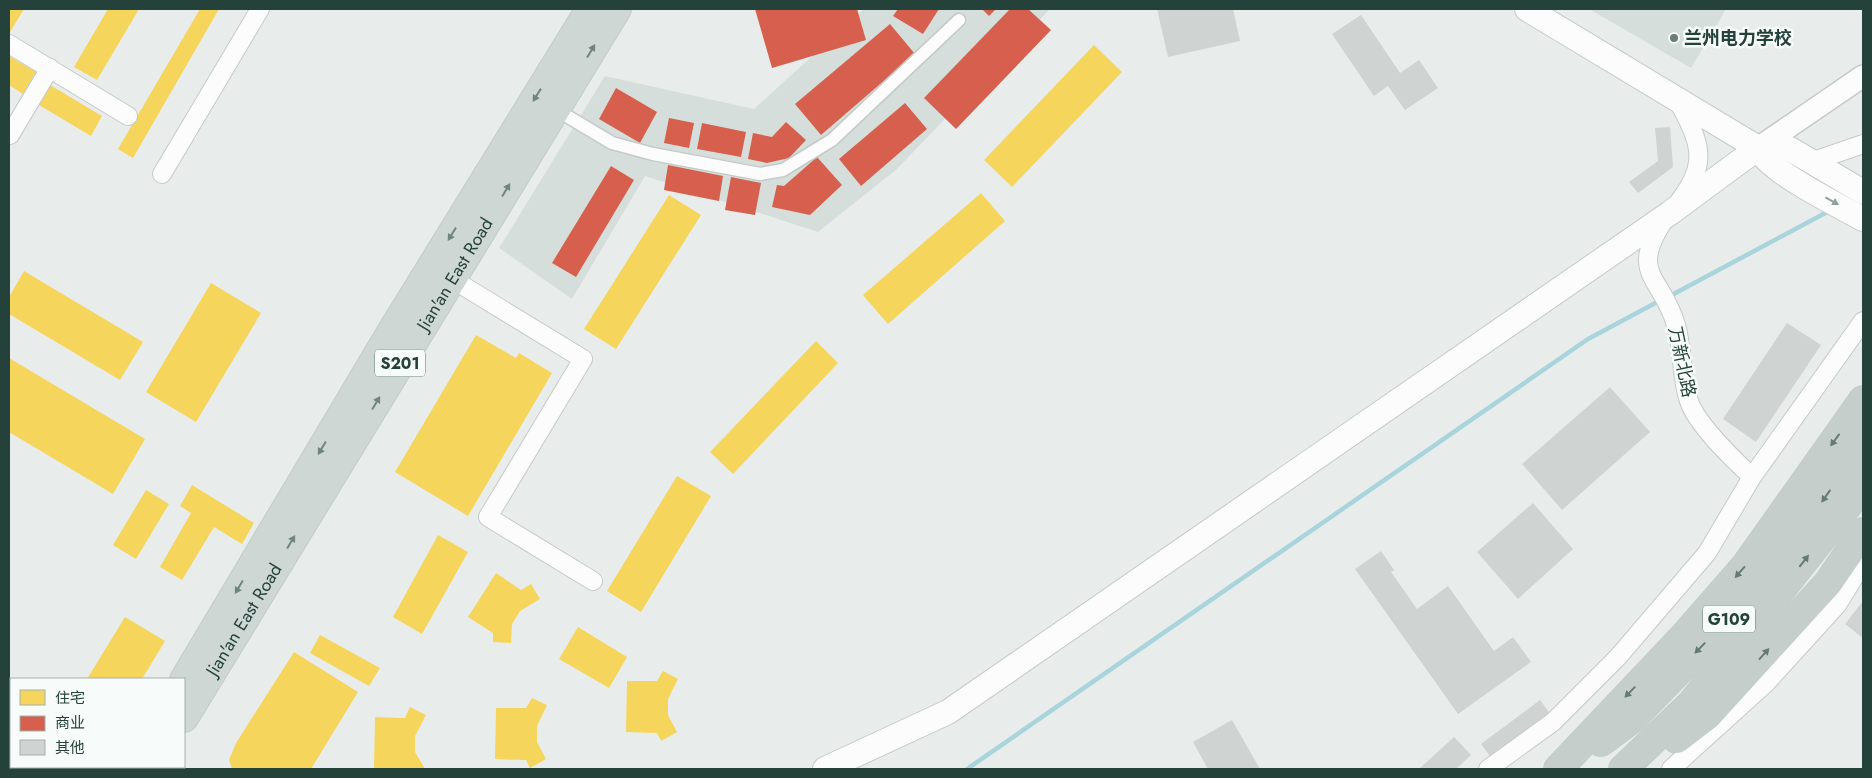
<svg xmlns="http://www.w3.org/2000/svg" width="1872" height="778" viewBox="0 0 1872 778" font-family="Jost,'Noto Sans SC',sans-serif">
  <rect width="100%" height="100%" fill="#e8edeb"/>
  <g fill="#d6dedb">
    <polygon points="864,9 1050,9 897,169 818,232 645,176 572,299 499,248 605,76 754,109"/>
    <polygon points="1589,9 1726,9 1691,68"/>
  </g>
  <g fill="#f6d55c">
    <polygon points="9,9 24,9 10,32 9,32"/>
    <polygon points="108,9 139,9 97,80 74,67"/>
    <polygon points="200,9 219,9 133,158 118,149"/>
    <polygon points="1094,45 1122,72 1012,187 984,160"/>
    <polygon points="9,56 36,72 23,94 9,85"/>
    <polygon points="50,85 102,116 91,136 39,105"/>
    <polygon points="981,193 1005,221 888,324 863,295"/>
    <polygon points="669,195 701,215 616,349 584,329"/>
    <polygon points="24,271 143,342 120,380 9,314 9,297"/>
    <polygon points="211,283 261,313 196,422 146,392"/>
    <polygon points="476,335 516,358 519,353 552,373 468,516 395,472"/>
    <polygon points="816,341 838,363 733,474 710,452"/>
    <polygon points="9,358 145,439 113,494 9,432"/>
    <polygon points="677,476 711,496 641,612 607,591"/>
    <polygon points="192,485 254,523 242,544 214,527 182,580 160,567 191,513 180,506"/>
    <polygon points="146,490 169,504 136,559 113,545"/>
    <polygon points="438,535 468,552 422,634 393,617"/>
    <polygon points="496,573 521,590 531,584 540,599 520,611 512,624 511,643 493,642 493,633 468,617"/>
    <polygon points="125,617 165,641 142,679 87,679"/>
    <polygon points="578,627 627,657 609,688 559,659"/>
    <polygon points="320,635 380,668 369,686 310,653"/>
    <polygon points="294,652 358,692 311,769 232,769 229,760 236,743"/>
    <polygon points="663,671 678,679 668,699 668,715 677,732 661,741 657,733 626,732 627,681 657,681"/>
    <polygon points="532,698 547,705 537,726 537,742 546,759 530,768 526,760 495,759 496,708 526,708"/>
    <polygon points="410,707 426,715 415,736 415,752 425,769 374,769 375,717 405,718"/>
  </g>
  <g fill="#d6604d">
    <polygon points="755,9 857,9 866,40 772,68"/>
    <polygon points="898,9 939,9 923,34 893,16"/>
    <polygon points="982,9 996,9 989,16"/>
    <polygon points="1010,9 1028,9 1051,30 956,129 924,98"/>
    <polygon points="890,24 915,54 821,135 795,104"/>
    <polygon points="616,88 657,112 640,143 599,119"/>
    <polygon points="905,103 927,129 861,186 839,159"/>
    <polygon points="669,118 694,123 689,148 664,143"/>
    <polygon points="786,122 806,140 789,158 767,163 748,159 753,133 772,137"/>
    <polygon points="702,123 746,132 741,157 697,149"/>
    <polygon points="817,157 842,185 810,215 772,207 777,185 784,186"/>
    <polygon points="668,165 723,176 719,201 664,190"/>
    <polygon points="611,166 634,180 576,277 552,263"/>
    <polygon points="731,177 761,183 755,215 725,210"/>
  </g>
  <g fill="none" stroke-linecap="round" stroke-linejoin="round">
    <g stroke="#a9d4db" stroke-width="4.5">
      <polyline points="1668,297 1831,210"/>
      <polyline points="967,769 1588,339 1661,300"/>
    </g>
  </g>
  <g fill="#cfd4d2">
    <polygon points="1157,9 1233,9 1240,41 1168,57"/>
    <polygon points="1361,15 1400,73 1419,60 1438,88 1405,110 1388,86 1374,96 1332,34"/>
    <polygon points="1670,127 1673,167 1638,193 1629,182 1658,161 1655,128"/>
    <polygon points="1787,323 1821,345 1756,442 1723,419"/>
    <polygon points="1610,387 1650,432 1562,510 1522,464"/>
    <polygon points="1533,503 1573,549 1518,599 1477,552"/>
    <polygon points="1381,551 1394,570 1391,572 1417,609 1448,586 1494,651 1513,637 1531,662 1458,714 1355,569"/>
    <polygon points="1863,601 1863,638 1845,624"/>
    <polygon points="1540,700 1552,716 1492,759 1481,744"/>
    <polygon points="1232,720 1260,769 1208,769 1193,742"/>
    <polygon points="1454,737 1471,755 1456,769 1419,769"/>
  </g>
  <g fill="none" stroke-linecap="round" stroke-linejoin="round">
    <defs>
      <polyline id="pedestrian" points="555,109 612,143 653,154 760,174 783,170 832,140 959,20"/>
      <g id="minor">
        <polyline points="9,44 128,116"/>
        <path d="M1678,101C1699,140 1710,162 1680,200"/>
        <polyline points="9,134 10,135 50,68"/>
        <polyline points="1811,162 1863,144"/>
        <polyline points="162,174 260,9"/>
        <path d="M1664,220C1628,275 1662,276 1676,325C1683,350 1681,377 1689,401C1696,424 1734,460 1752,477"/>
        <polyline points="452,279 583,359 488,517 593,581"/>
        <polyline points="1488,769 1553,722 1618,657 1707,553 1752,477 1863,321"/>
        <polyline points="1671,769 1766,683 1837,605 1863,563"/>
      </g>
      <g id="tertiary">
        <polyline points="1758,148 1863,76"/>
        <polyline points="9,757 11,758"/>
        <polyline points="25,767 30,769"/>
      </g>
      <g id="secondary">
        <polyline points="1527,9 1758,148 1790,149 1863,192"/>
        <path d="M1758,148C1769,172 1838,205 1863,219"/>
        <polyline points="825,769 948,712 1670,213 1758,148"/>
      </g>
      <g id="primary">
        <polyline points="184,680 390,334 590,9"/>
        <path id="s1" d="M184,718L617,9"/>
        <polyline points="130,769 132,767"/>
        <polyline points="152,769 154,767"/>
      </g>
      <g id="trunk">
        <polyline points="1677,739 1707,716 1828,583 1863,532"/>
        <polyline points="1601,742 1632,719 1771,576 1863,442"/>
        <polyline points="1558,769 1684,636 1746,565 1863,400"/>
        <polyline points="1623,769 1692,703 1863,486"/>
      </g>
    </defs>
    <use href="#pedestrian" stroke="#c5cac8" stroke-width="15"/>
    <use href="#minor" stroke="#c5cac8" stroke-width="20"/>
    <use href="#tertiary" stroke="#c5cac8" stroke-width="24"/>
    <use href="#secondary" stroke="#c3cbc8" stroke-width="26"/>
    <use href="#primary" stroke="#c3ccc9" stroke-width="30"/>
    <use href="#trunk" stroke="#c3ccc9" stroke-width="30"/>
    <use href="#pedestrian" stroke="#fcfcfc" stroke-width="12"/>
    <use href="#minor" stroke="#fcfcfc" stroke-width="18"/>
    <use href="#tertiary" stroke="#fcfcfc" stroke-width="21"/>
    <use href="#secondary" stroke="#fcfcfc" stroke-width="24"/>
    <use href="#primary" stroke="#cfd7d5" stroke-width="28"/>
    <use href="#trunk" stroke="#c6cecc" stroke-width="28"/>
  </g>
  <defs><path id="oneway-solid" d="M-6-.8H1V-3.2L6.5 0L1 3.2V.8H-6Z" transform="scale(1.25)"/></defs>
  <g fill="#718580">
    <use href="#oneway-solid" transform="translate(591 51) rotate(-59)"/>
    <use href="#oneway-solid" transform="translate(537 95) rotate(122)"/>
    <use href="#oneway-solid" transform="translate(506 190) rotate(-59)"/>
    <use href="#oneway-solid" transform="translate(452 234) rotate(122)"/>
    <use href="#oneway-solid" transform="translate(376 403) rotate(-59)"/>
    <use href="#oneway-solid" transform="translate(322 448) rotate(121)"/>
    <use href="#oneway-solid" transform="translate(291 542) rotate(-59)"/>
    <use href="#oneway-solid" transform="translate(239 587) rotate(121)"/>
  </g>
  <use fill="#909f9b" href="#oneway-solid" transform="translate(1832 201) rotate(29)"/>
  <g fill="#657a74">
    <use href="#oneway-solid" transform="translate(1835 440) rotate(126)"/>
    <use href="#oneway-solid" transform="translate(1826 496) rotate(125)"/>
    <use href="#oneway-solid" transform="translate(1804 561) rotate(-52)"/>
    <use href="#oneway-solid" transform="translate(1740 572) rotate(131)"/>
    <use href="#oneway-solid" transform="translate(1700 648) rotate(134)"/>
    <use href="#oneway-solid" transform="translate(1764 654) rotate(-48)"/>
    <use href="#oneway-solid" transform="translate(1630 692) rotate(134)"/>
  </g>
  <circle fill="#697e78" stroke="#f7fbf9" stroke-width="2" cx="1674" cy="38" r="5"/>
  <g text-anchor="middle" stroke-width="5" stroke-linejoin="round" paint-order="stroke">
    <g fill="#f7fbf9" stroke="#637a73" stroke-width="1">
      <rect x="375" y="349.5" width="50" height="27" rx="4"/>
      <rect x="1703" y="605.5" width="52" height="27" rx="4"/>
    </g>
    <g font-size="16" font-weight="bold" fill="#24423a">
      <text x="400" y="369">S201</text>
      <text x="1729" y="625">G109</text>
    </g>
    <g font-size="18" font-weight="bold" fill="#24423a" stroke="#f7fbf9" text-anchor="start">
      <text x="1684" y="44">兰州电力学校</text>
    </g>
    <g font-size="18" fill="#24423a" stroke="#f7fbf9">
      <text dy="6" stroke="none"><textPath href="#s1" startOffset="520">Jian'an East Road</textPath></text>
      <text transform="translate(1682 362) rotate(78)" y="6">万新北路</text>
      <text dy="6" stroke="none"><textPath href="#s1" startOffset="115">Jian'an East Road</textPath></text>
    </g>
  </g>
  <rect width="1872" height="778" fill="none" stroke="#24423a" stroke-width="20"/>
  <rect x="10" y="678" width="175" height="90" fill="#f7fbf9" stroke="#a3b1ad"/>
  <rect x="20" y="690" width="25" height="15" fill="#f6d55c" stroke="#a3b1ad"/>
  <text x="55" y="703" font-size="15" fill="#24423a">住宅</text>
  <rect x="20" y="716" width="25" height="15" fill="#d6604d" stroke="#a3b1ad"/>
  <text x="55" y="728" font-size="15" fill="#24423a">商业</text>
  <rect x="20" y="740" width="25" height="15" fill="#cfd4d2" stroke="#a3b1ad"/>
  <text x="55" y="753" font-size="15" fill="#24423a">其他</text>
</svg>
